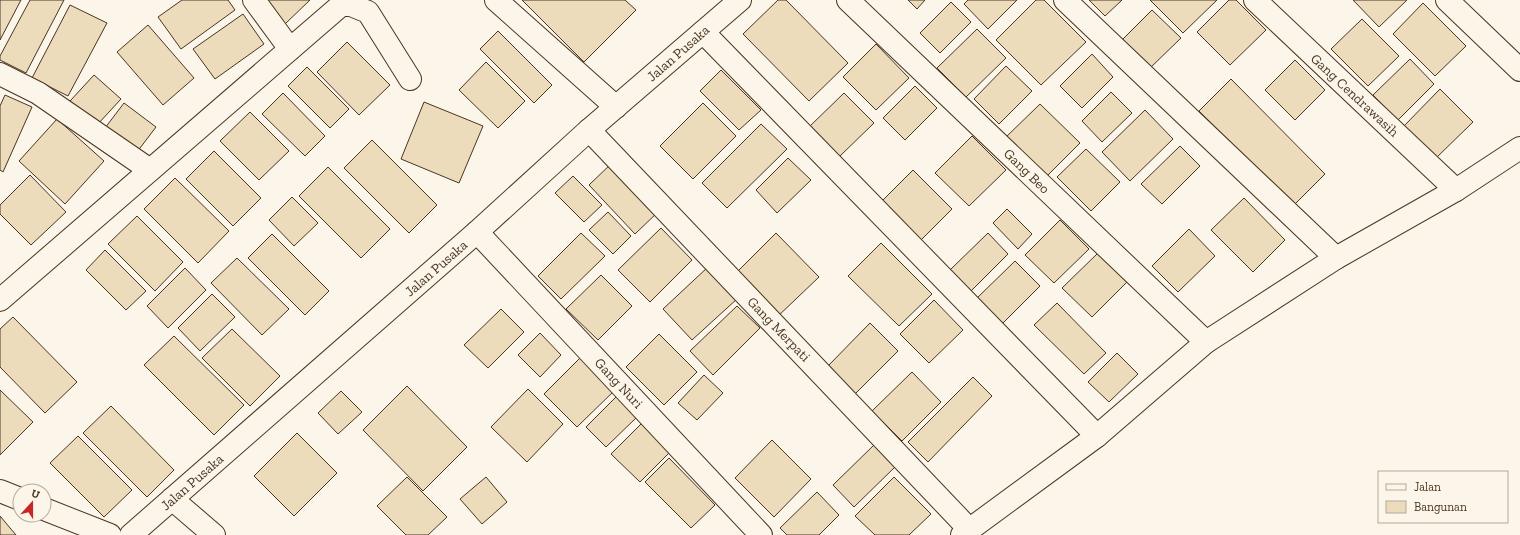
<svg xmlns="http://www.w3.org/2000/svg" width="1520" height="535" viewBox="0 0 1520 535" font-family="'Zilla Slab',serif">
  <rect width="100%" height="100%" fill="#fbf6e9"/>
  <g fill="#ecdcbc" stroke="#4a3520">
    <polygon points="0,0 21,0 0,40"/>
    <polygon points="30,0 64,0 26,73 0,60 0,56"/>
    <polygon points="182,0 228,0 235,10 181,49 158,17"/>
    <polygon points="262,0 310,0 285,24"/>
    <polygon points="522,0 625,0 636,10 584,62"/>
    <polygon points="778,0 786,0 848,63 809,101 743,34"/>
    <polygon points="908,0 925,0 917,9"/>
    <polygon points="968,0 1017,0 988,29 964,4"/>
    <polygon points="1036,0 1044,0 1086,42 1041,85 996,40"/>
    <polygon points="1089,0 1122,0 1105,16"/>
    <polygon points="1150,0 1217,0 1183,33"/>
    <polygon points="1229,0 1236,0 1266,30 1230,65 1197,32"/>
    <polygon points="1353,0 1407,0 1379,27"/>
    <polygon points="951,2 971,22 940,53 920,33"/>
    <polygon points="1423,3 1466,46 1435,76 1393,34"/>
    <polygon points="70,5 107,23 68,96 32,78"/>
    <polygon points="1152,10 1181,38 1148,70 1120,42"/>
    <polygon points="243,14 264,44 215,79 193,49"/>
    <polygon points="1362,19 1399,56 1368,86 1331,49"/>
    <polygon points="148,25 194,78 163,105 117,52"/>
    <polygon points="977,29 1006,58 966,97 937,68"/>
    <polygon points="498,31 552,85 534,103 480,49"/>
    <polygon points="347,42 390,85 359,115 317,72"/>
    <polygon points="876,44 909,78 876,110 843,77"/>
    <polygon points="1092,54 1113,77 1082,108 1060,86"/>
    <polygon points="1410,59 1434,84 1398,120 1373,95"/>
    <polygon points="1295,60 1325,90 1295,120 1265,90"/>
    <polygon points="486,62 525,101 498,128 459,90"/>
    <polygon points="1006,66 1032,91 999,124 974,99"/>
    <polygon points="307,67 349,109 330,128 288,86"/>
    <polygon points="721,70 761,110 739,130 700,91"/>
    <polygon points="94,75 121,99 97,125 70,101"/>
    <polygon points="1231,79 1325,174 1294,205 1199,111"/>
    <polygon points="915,86 937,108 905,140 883,118"/>
    <polygon points="1440,89 1473,122 1435,159 1403,127"/>
    <polygon points="1111,92 1132,113 1102,142 1082,121"/>
    <polygon points="283,93 325,136 305,156 262,114"/>
    <polygon points="844,93 874,123 839,157 809,127"/>
    <polygon points="5,95 32,107 3,172 0,170 0,106"/>
    <polygon points="424,102 483,126 459,183 401,159"/>
    <polygon points="124,103 156,127 137,152 105,128"/>
    <polygon points="703,103 736,136 693,179 660,146"/>
    <polygon points="1040,104 1080,143 1044,179 1004,139"/>
    <polygon points="1145,110 1173,139 1130,181 1102,152"/>
    <polygon points="250,112 289,151 259,180 220,141"/>
    <polygon points="57,119 104,161 65,204 19,161"/>
    <polygon points="761,124 787,149 727,208 702,183"/>
    <polygon points="972,136 1006,170 969,206 935,173"/>
    <polygon points="372,140 437,205 409,233 344,168"/>
    <polygon points="1180,146 1200,166 1162,204 1141,184"/>
    <polygon points="1086,149 1120,182 1091,211 1057,177"/>
    <polygon points="214,151 261,198 233,226 186,179"/>
    <polygon points="788,158 811,180 777,213 756,190"/>
    <polygon points="613,162 659,211 635,234 589,185"/>
    <polygon points="328,167 390,229 361,258 299,196"/>
    <polygon points="913,170 952,209 920,241 881,202"/>
    <polygon points="30,175 66,212 31,245 0,214 0,205"/>
    <polygon points="573,176 602,205 584,222 555,193"/>
    <polygon points="175,178 229,231 198,263 144,209"/>
    <polygon points="292,197 318,223 294,246 269,220"/>
    <polygon points="1244,198 1285,240 1253,272 1211,230"/>
    <polygon points="1007,209 1032,234 1018,249 993,223"/>
    <polygon points="608,212 631,236 613,254 589,230"/>
    <polygon points="137,216 183,262 155,291 108,244"/>
    <polygon points="1060,220 1089,249 1054,283 1025,255"/>
    <polygon points="661,228 692,260 650,302 618,270"/>
    <polygon points="1189,229 1215,256 1178,292 1152,266"/>
    <polygon points="581,233 605,256 561,299 538,276"/>
    <polygon points="776,233 819,277 776,318 733,276"/>
    <polygon points="988,233 1008,254 971,291 950,270"/>
    <polygon points="272,234 329,291 305,315 248,258"/>
    <polygon points="881,243 932,294 899,326 848,276"/>
    <polygon points="105,250 146,291 126,310 86,270"/>
    <polygon points="1098,253 1127,282 1092,317 1062,288"/>
    <polygon points="237,258 289,309 262,335 211,283"/>
    <polygon points="1015,261 1040,286 1000,326 975,300"/>
    <polygon points="708,267 738,298 692,340 663,309"/>
    <polygon points="185,268 206,290 168,328 147,306"/>
    <polygon points="601,275 632,306 598,340 566,309"/>
    <polygon points="212,294 235,317 200,351 178,328"/>
    <polygon points="934,300 963,330 929,363 900,334"/>
    <polygon points="1057,303 1106,353 1084,374 1034,325"/>
    <polygon points="737,306 760,328 713,375 690,351"/>
    <polygon points="501,309 524,332 488,368 464,345"/>
    <polygon points="13,317 77,382 45,413 0,367 0,329"/>
    <polygon points="870,323 898,351 854,395 827,367"/>
    <polygon points="232,329 280,376 250,406 202,358"/>
    <polygon points="540,333 561,355 540,377 518,355"/>
    <polygon points="659,334 697,372 664,405 626,367"/>
    <polygon points="174,336 244,405 214,435 144,365"/>
    <polygon points="1117,353 1138,374 1109,402 1088,382"/>
    <polygon points="583,355 617,388 577,427 544,394"/>
    <polygon points="912,372 941,402 902,441 872,411"/>
    <polygon points="704,375 723,393 697,420 678,403"/>
    <polygon points="973,377 992,396 928,462 908,442"/>
    <polygon points="407,386 467,447 423,491 363,430"/>
    <polygon points="528,389 563,424 527,462 491,427"/>
    <polygon points="0,390 33,422 0,455"/>
    <polygon points="341,391 362,412 338,434 318,413"/>
    <polygon points="616,397 637,417 606,447 586,427"/>
    <polygon points="111,406 174,470 147,497 83,433"/>
    <polygon points="642,423 670,452 640,482 611,454"/>
    <polygon points="297,433 337,473 294,516 254,476"/>
    <polygon points="78,436 132,490 104,517 50,463"/>
    <polygon points="772,440 811,479 774,517 735,478"/>
    <polygon points="875,444 896,466 854,507 833,485"/>
    <polygon points="669,458 715,505 691,528 645,482"/>
    <polygon points="407,477 447,517 428,535 406,535 377,506"/>
    <polygon points="486,477 507,502 482,524 460,499"/>
    <polygon points="894,477 931,514 909,535 875,535 855,516"/>
    <polygon points="817,492 839,515 819,535 787,535 780,528"/>
    <polygon points="0,516 16,535 0,535"/>
  </g>
  <g fill="none" stroke-linecap="round" stroke-linejoin="round">
    <defs>
      <g id="minor">
        <polyline points="254,0 290,49"/>
        <polyline points="496,0 616,107"/>
        <polyline points="848,0 1206,342"/>
        <polyline points="1065,0 1336,258"/>
        <polyline points="1255,0 1456,190"/>
        <polyline points="1447,0 1520,70"/>
        <polyline points="341,5 351,5 368,12 410,79"/>
        <polyline points="703,32 1097,436"/>
        <polyline points="0,74 38,93 150,170"/>
        <polyline points="589,130 969,529"/>
        <polyline points="477,232 761,535"/>
        <polyline points="0,300 347,0"/>
        <polyline points="0,491 20,499"/>
        <polyline points="172,499 214,535"/>
        <polyline points="44,509 110,535"/>
        <polyline points="962,535 1097,436 1206,342 1336,258 1456,190 1520,148"/>
      </g>
      <polyline id="major" points="131,535 477,232 589,130 740,0"/>
    </defs>
    <use href="#minor" stroke="#4a3520" stroke-width="24"/>
    <use href="#major" stroke="#4a3520" stroke-width="24"/>
    <use href="#minor" stroke="#fbf6e9" stroke-width="22"/>
    <use href="#major" stroke="#fbf6e9" stroke-width="22"/>
  </g>
  <g text-anchor="middle" stroke-width="3" stroke-linejoin="round" paint-order="stroke">
    <g font-size="14" fill="#4a3520" stroke="#fbf6e9">
      <text transform="translate(678 53) rotate(-41)" y="5">Jalan Pusaka</text>
      <text transform="translate(1355 95) rotate(43)" y="5">Gang Cendrawasih</text>
      <text transform="translate(1027 171) rotate(44)" y="5">Gang Beo</text>
      <text transform="translate(436 268) rotate(-41)" y="5">Jalan Pusaka</text>
      <text transform="translate(779 329) rotate(46)" y="5">Gang Merpati</text>
      <text transform="translate(619 383) rotate(47)" y="5">Gang Nuri</text>
      <text transform="translate(192 482) rotate(-41)" y="5">Jalan Pusaka</text>
    </g>
  </g>
  <rect x="1378" y="471" width="130" height="52" fill="#fbf6e9" stroke="#b4a999"/>
  <rect x="1386" y="484" width="20" height="6" fill="#fbf6e9" stroke="#b4a999"/>
  <text x="1414" y="491" font-size="12" fill="#4a3520">Jalan</text>
  <rect x="1386" y="501" width="20" height="12" fill="#ecdcbc" stroke="#b4a999"/>
  <text x="1414" y="511" font-size="12" fill="#4a3520">Bangunan</text>
  <g transform="translate(32 503) rotate(21)"><circle r="19" fill="#fbf6e9" stroke="#b4a999"/>
  <path d="M0-3L7 15L0 10L-7 15Z" fill="#c62828"/>
  <text y="-6" font-size="11" font-weight="bold" text-anchor="middle" fill="#4a3520">U</text>
  </g>
</svg>
